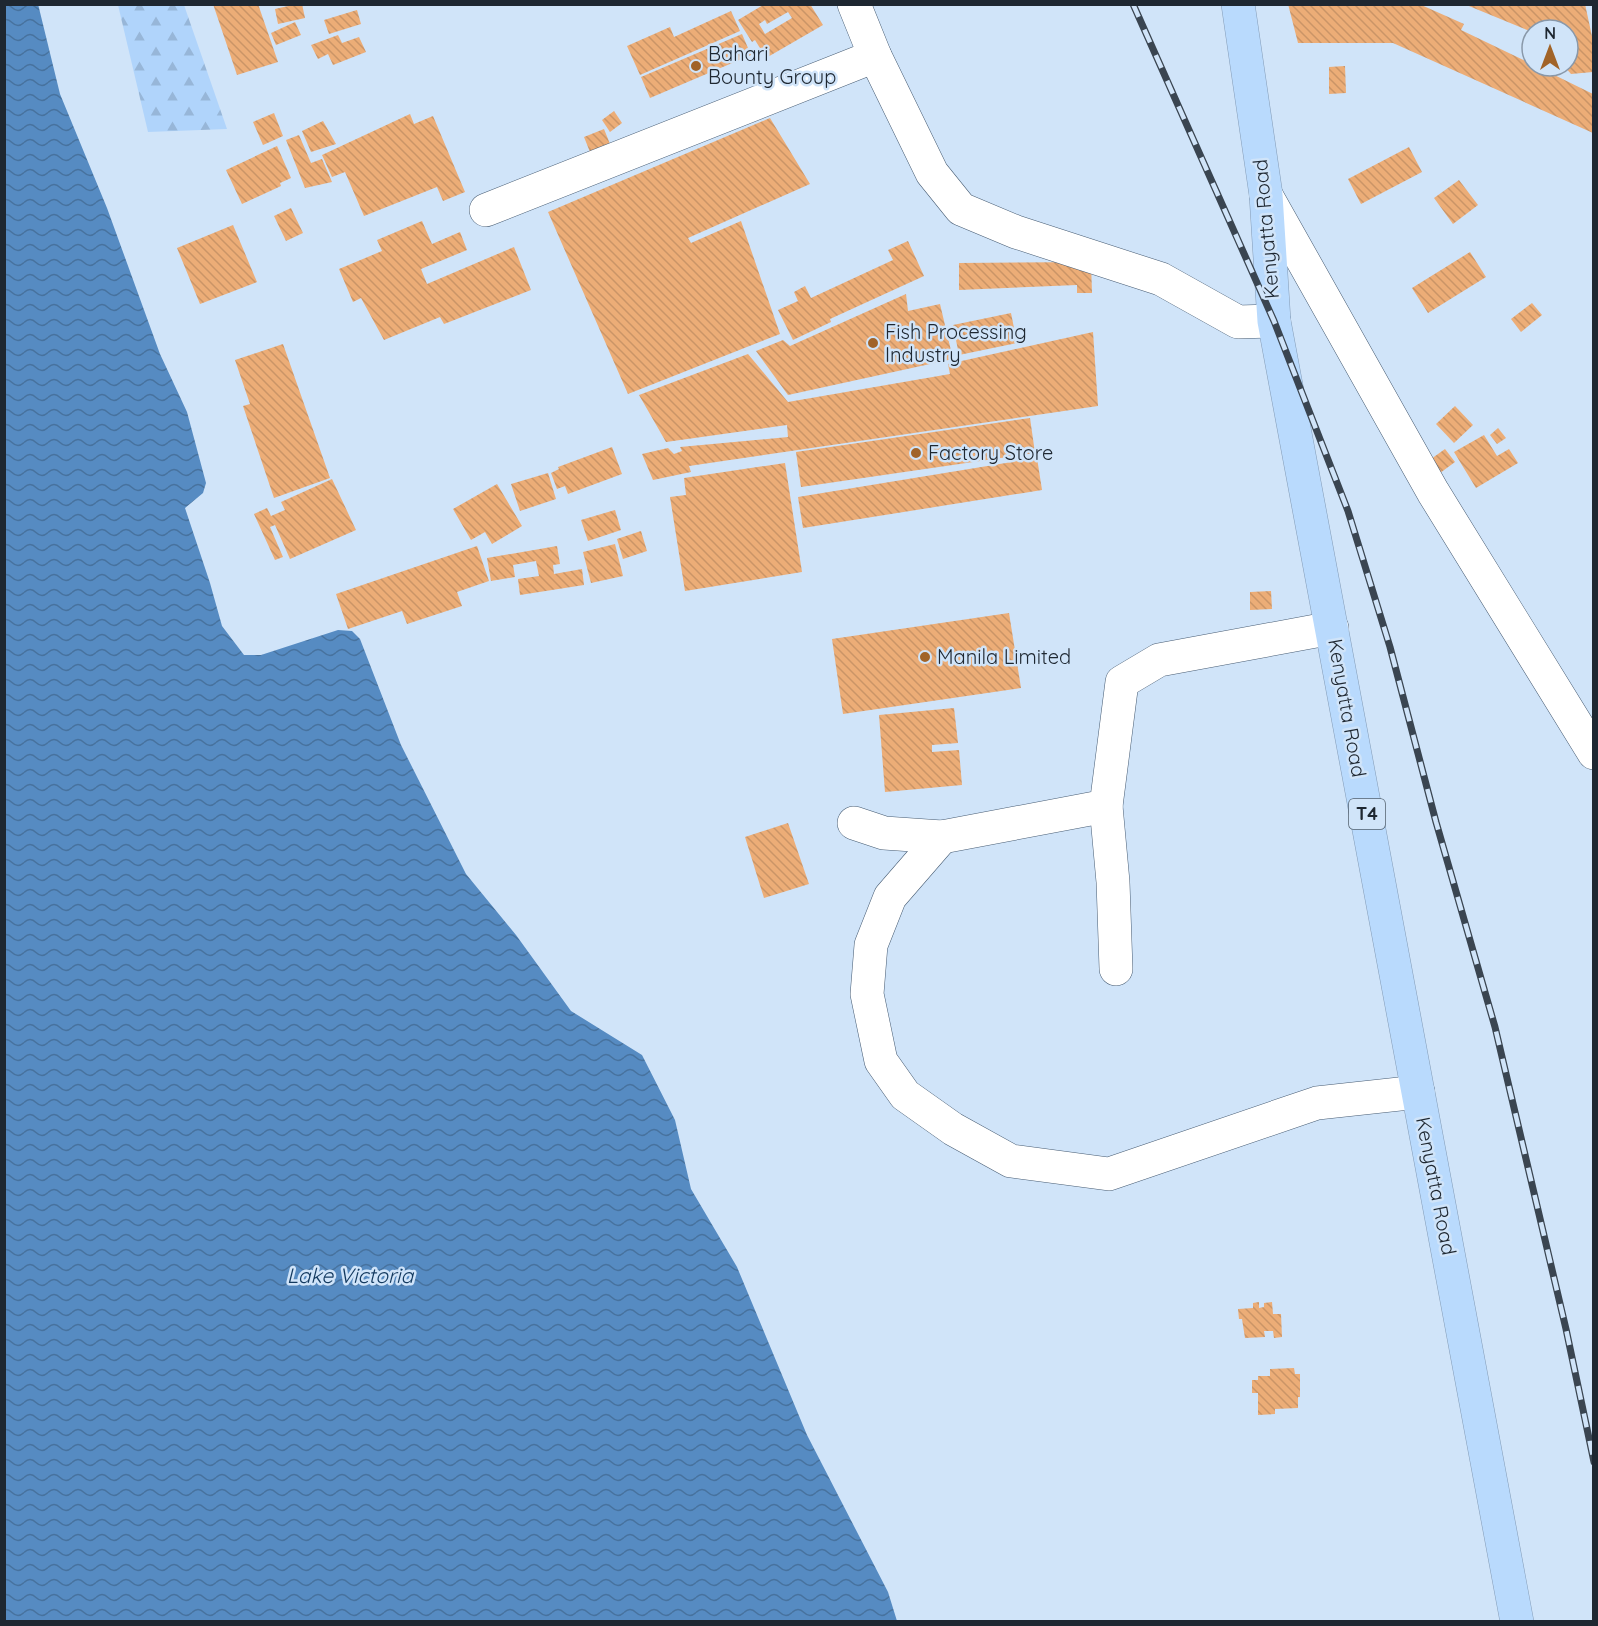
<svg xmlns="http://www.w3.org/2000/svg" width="1598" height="1626" viewBox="0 0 1598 1626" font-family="Quicksand,sans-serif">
  <defs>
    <pattern id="forest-firs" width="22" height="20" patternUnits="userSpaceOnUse" patternTransform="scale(1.5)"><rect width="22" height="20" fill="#b0d4fb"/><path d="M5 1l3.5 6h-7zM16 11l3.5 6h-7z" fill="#97b6d8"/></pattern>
    <pattern id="water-waves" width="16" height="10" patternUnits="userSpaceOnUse" patternTransform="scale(1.5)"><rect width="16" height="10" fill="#568bc2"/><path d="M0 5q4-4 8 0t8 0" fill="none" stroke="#47729e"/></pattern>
    <pattern id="building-back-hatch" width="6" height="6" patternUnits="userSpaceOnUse" patternTransform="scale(1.5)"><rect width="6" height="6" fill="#ecad77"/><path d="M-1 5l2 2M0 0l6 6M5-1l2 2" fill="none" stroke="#ca9567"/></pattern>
  </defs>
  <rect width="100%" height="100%" fill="#d0e4f9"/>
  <polygon fill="url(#forest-firs)" points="118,5 184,5 227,129 148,132"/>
  <polygon fill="url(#water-waves)" points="38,4 60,94 107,208 160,354 187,412 206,483 203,493 185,508 210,583 222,626 244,655 261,655 338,630 352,631 360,639 401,745 466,874 516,935 571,1011 642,1055 675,1120 691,1189 737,1267 807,1435 888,1592 897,1621 5,1621 4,5"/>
  <g fill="url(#building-back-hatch)" fill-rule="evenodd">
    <polygon points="213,4 258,4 278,62 237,75"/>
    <polygon points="297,4 302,4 305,18 278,24 275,9"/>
    <path d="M765,4H810L823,25L766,58L755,40L752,42L738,20ZM788,12L792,18L765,34L759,24L765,20L767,24Z"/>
    <polygon points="1288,4 1419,4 1464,24 1461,30 1532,64 1532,66 1536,66 1593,94 1593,133 1393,43 1298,43"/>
    <polygon points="1464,4 1585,4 1593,41 1593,72 1571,74 1564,66 1568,66 1568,30 1532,30 1532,32"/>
    <polygon points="357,10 361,24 329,34 324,20"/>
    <polygon points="731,11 740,31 640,75 627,46 670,27 674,37"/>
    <polygon points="295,22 301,35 276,45 271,33"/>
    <polygon points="742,34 751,55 650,98 641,77"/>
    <polygon points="338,35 342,43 359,37 366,52 333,65 328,54 318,59 311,45"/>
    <polygon points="1345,66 1346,93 1329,94 1329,67"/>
    <polygon points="614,111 622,123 610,132 602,120"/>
    <polygon points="274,113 283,136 263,145 253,122"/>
    <polygon points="410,114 414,124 433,116 465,192 443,201 437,187 364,216 345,172 332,177 322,155"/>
    <polygon points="770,118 810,184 688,238 691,243 741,221 780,334 628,394 548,212"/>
    <polygon points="323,121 336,144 311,152 302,131"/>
    <polygon points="604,129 610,144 590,152 584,137"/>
    <polygon points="299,135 311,163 322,159 332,182 305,188 286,140"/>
    <polygon points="277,146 291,178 280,183 281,186 242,204 226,170"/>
    <polygon points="1409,147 1422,172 1361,204 1348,179"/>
    <polygon points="1459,180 1478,205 1453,224 1434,198"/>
    <polygon points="291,208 303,233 286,241 274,216"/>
    <polygon points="422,221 432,244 460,232 467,250 421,269 427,284 514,247 531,290 444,324 440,317 384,340 361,298 353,302 339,269 382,251 377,240"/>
    <polygon points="233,225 257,282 200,304 177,248"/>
    <polygon points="908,241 924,276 830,319 831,322 793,340 778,310 798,301 794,292 805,286 811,298 893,260 888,250"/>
    <polygon points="1470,252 1486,277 1428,313 1412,288"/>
    <polygon points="1091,262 1092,293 1077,293 1077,285 959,290 959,263"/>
    <polygon points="906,294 908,311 940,304 953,359 788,395 756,351 783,340 790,346"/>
    <polygon points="1532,303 1542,315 1521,332 1511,319"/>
    <polygon points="1011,313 1017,343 959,355 953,325"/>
    <polygon points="1093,332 1098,406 689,466 691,472 653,480 642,454 668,448 674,454 682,451 680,447 788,437 787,425 666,442 639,395 748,354 788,402 950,374 948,364"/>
    <polygon points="283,344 330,478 274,498 243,406 250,404 235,360"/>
    <polygon points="1455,406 1473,425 1454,443 1436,424"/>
    <polygon points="1030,418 1035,453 801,487 796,452"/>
    <polygon points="1498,428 1506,438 1497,444 1490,435"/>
    <polygon points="1484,435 1497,456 1509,449 1518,463 1476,488 1454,452"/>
    <polygon points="612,447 622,474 568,494 565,486 557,489 551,473 559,469 558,467"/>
    <polygon points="1445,449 1455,462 1440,473 1431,459"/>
    <polygon points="1037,458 1042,490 803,528 798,497"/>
    <polygon points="785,463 802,572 685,591 670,497 686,495 684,478"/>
    <polygon points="548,473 556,499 520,511 511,484"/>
    <polygon points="332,479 356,530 290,559 275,525 270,527 283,557 275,560 254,514 267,508 271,516 285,510 281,502"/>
    <polygon points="497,484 522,526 492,544 485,532 471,540 453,509"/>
    <polygon points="615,510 621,530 588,541 581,520"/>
    <polygon points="641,531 647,551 623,559 617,539"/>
    <polygon points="615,544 623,576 591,583 583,552"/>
    <polygon points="477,546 489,581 457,592 462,606 407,624 402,611 348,629 336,594"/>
    <polygon points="557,546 560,564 553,565 554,574 582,569 584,585 520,595 518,579 539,576 536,561 513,565 515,577 491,581 487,558"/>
    <polygon points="1271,591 1272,609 1250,610 1250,592"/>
    <polygon points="1009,613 1021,688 843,714 832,639"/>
    <polygon points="954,708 958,743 932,745 932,752 959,750 962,785 885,792 879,715"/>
    <polygon points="788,823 809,884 764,898 745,837"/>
    <polygon points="1259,1302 1259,1308 1264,1307 1264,1303 1272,1302 1273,1314 1281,1314 1282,1337 1274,1338 1273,1331 1264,1331 1265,1337 1245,1338 1242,1319 1239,1319 1238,1309 1253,1308 1253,1303"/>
    <polygon points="1294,1368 1295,1374 1300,1374 1300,1397 1298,1397 1298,1408 1275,1409 1275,1414 1258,1415 1258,1393 1252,1393 1252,1380 1258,1380 1258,1376 1270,1376 1270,1369"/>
  </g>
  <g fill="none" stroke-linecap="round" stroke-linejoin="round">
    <defs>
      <g id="minor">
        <polyline points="854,4 875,56 932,173 961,209 1016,232 1161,279 1238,322 1274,321"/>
        <polyline points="1266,195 1433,492 1594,753"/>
        <polyline points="486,210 875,56"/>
        <polyline points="1106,806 1113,882 1116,969"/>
        <polyline points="854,823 884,833 942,837 1106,806 1122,682 1159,660 1332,628"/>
        <polyline points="942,837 890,897 871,945 867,994 881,1061 905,1095 953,1129 1011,1161 1109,1174 1317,1103 1418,1092"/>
      </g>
      <polyline id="highway" points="1238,4 1266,195 1274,321 1517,1622"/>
    </defs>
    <use href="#minor" stroke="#475c73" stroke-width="34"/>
    <use href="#highway" stroke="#839bb6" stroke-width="34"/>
    <use href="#minor" stroke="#fff" stroke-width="33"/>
    <use href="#highway" stroke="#b9dafd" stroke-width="33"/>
    <defs>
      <polyline id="rail" points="1133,4 1274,321 1348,511 1390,647 1436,822 1495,1027 1566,1329 1594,1462"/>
    </defs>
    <use href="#rail" stroke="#3a4551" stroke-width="7"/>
    <use href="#rail" stroke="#d0e4f9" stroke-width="4.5" stroke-dasharray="14" stroke-linecap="butt"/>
  </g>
  <g fill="#a16328" stroke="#d0e4f9" stroke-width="2">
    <circle cx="696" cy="66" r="6"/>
    <circle cx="873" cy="343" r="6"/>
    <circle cx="916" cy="453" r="6"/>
    <circle cx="925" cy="657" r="6"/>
  </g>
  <g text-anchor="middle" stroke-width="5" stroke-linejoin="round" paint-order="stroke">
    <rect fill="#d0e4f9" stroke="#53606d" stroke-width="1.5" x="1349" y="799" width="36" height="30" rx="4.5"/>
    <g font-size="18" font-weight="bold" fill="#1e2731">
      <text x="1367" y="820">T4</text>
    </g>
    <g font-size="20" fill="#1e2731" stroke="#d0e4f9" text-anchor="start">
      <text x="708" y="61">Bahari<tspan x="708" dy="23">Bounty Group</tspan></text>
      <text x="885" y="339">Fish Processing<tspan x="885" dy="23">Industry</tspan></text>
      <text x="928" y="460">Factory Store</text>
      <text x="937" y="664">Manila Limited</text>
    </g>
    <g font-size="20" fill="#1e2731" stroke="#d0e4f9">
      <text transform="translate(1266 229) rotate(-95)" y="7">Kenyatta Road</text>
      <text transform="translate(1347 708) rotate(80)" y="7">Kenyatta Road</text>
      <text transform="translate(1436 1186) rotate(79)" y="7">Kenyatta Road</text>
    </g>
    <g font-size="21" font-style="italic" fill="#12395f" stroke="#d0e4f9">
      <text x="350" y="1283">Lake Victoria</text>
    </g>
  </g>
  <rect width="1598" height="1626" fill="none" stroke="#1e2731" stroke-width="12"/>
  <g transform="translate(1550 48)"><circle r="28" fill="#d0e4f9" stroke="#8998a9" stroke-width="1.5"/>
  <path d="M0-4.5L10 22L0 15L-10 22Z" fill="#a16328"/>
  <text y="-9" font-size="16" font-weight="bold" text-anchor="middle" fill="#1e2731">N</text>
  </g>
</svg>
